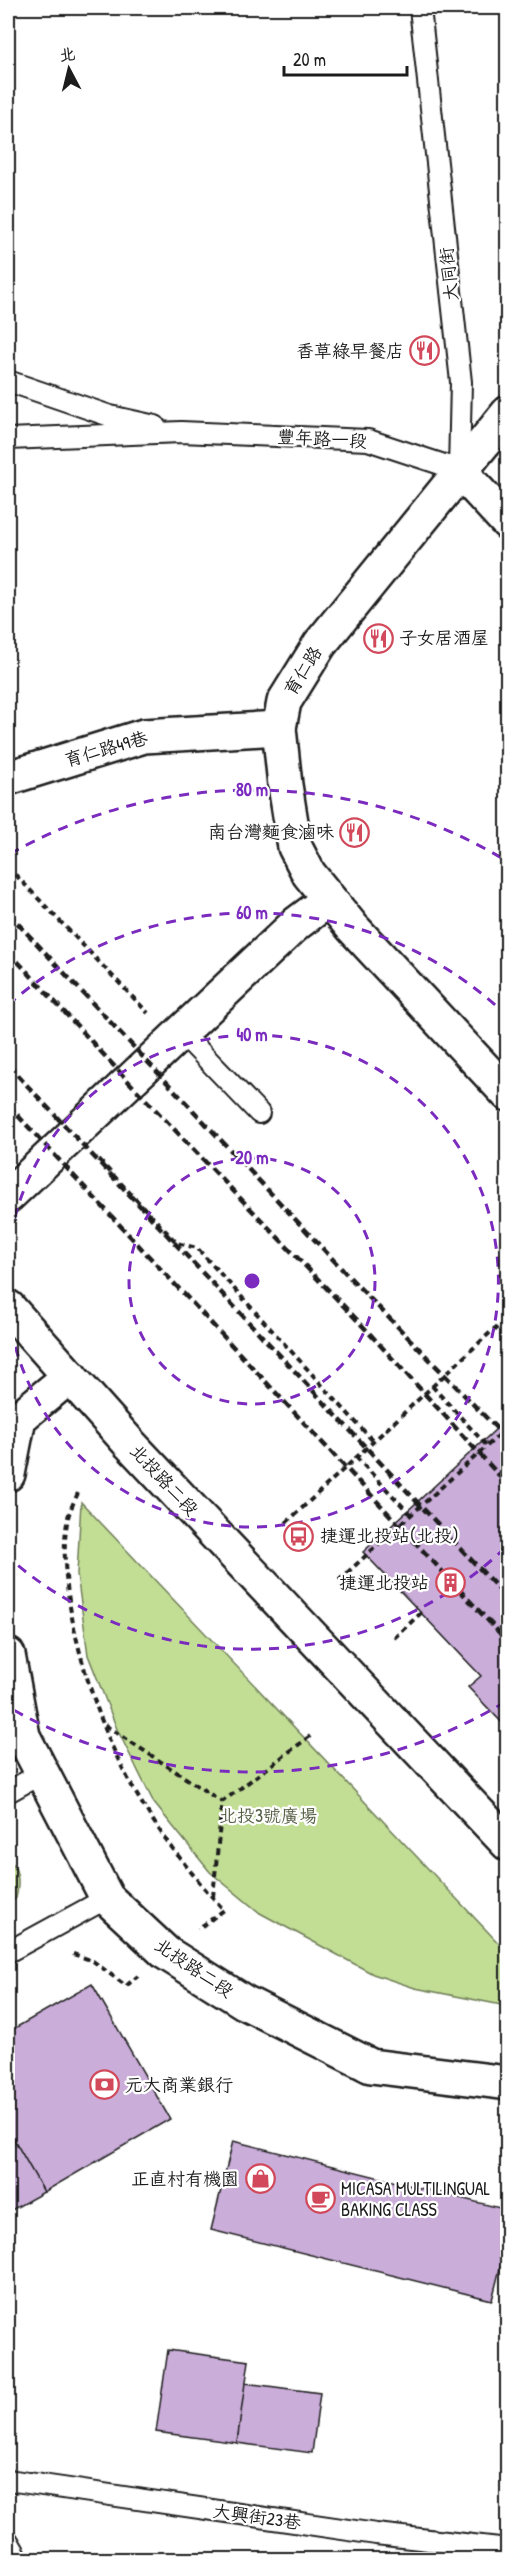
<svg xmlns="http://www.w3.org/2000/svg" width="515" height="2567" viewBox="0 0 515 2567" font-family="'Patrick Hand','LXGW WenKai TC',sans-serif">
  <rect width="100%" height="100%" fill="#fff"/>
  <filter id="ink" filterUnits="userSpaceOnUse"><feTurbulence type="fractalNoise" baseFrequency=".0167" numOctaves="2"/><feDisplacementMap in="SourceGraphic" scale="12" xChannelSelector="R" yChannelSelector="G"/><feConvolveMatrix kernelMatrix="1 2 1 2 8 2 1 2 1" color-interpolation-filters="sRGB"/></filter>
  <g filter="url(#ink)">
    <g fill="#c2de95" stroke="#6f7d58" stroke-width="1.5">
      <polygon points="81,1502 507,1952 507,2006 415,1988 373,1974 260,1913 210,1872 154,1803 117,1729 88,1655 77,1574"/>
      <path d="M8,1857C19,1870 20,1882 16,1898L8,1904Z"/>
    </g>
    <g fill="#caadd9" stroke="#1c1c1c" stroke-width="1.5">
      <polygon points="508,1418 508,1729 468,1687 481,1676 363,1552"/>
      <polygon points="92,1984 170,2119 44,2192 8,2129 8,2032"/>
      <polygon points="8,2129 44,2192 8,2212"/>
      <polygon points="233,2141 508,2210 508,2237 492,2300 211,2230"/>
      <polygon points="168,2350 249,2361 237,2443 156,2432"/>
      <polygon points="245,2383 320,2393 312,2453 237,2443"/>
    </g>
    <g fill="none" stroke-linecap="round" stroke-linejoin="round">
      <defs>
        <g id="lane">
          <polyline points="8,381 110,416 155,426"/>
          <polyline points="8,439 181,432 368,440 459,470 461,382 420,8"/>
          <polyline points="181,1032 259,1113"/>
          <polyline points="8,1792 42,1773"/>
          <polyline points="8,1952 107,1898"/>
          <polyline points="8,2480 376,2534 508,2549"/>
          <polyline points="8,2541 19,2560"/>
        </g>
        <g id="street">
          <polyline points="508,413 320,644 284,702 279,728 285,785 295,847 309,874 352,927 508,1094"/>
          <polyline points="459,470 508,523"/>
          <polyline points="8,778 144,736 279,728"/>
          <polyline points="8,1196 296,924 328,900"/>
          <polyline points="8,1474 19,1418 70,1376"/>
          <polyline points="8,1655 23,1736 107,1898 166,1953 244,2002 371,2066 508,2083"/>
        </g>
        <polyline id="secondary" points="8,1307 130,1444 508,1844"/>
      </defs>
      <use href="#lane" stroke="#1c1c1c" stroke-width="24"/>
      <use href="#street" stroke="#1c1c1c" stroke-width="38"/>
      <use href="#secondary" stroke="#1c1c1c" stroke-width="38"/>
      <g stroke="#1c1c1c" stroke-width="4" stroke-dasharray="6 4.5" stroke-linecap="butt">
        <polyline points="8,867 148,1013"/>
        <polyline points="99,1160 177,1243 197,1248 373,1441"/>
        <polyline points="432,1386 487,1446"/>
        <polyline points="356,1457 412,1516"/>
        <path d="M78,1493C74,1502 68,1513 67,1523C55,1590 93,1713 125,1773C150,1822 187,1870 224,1910L198,1929"/>
        <polyline points="286,1523 495,1328 508,1341"/>
        <polyline points="339,1580 508,1427"/>
        <polyline points="394,1638 421,1613"/>
        <polyline points="105,1725 222,1802"/>
        <polyline points="213,1897 222,1802 313,1734"/>
        <polyline points="73,1954 93,1961 126,1986 138,1976"/>
      </g>
      <use href="#lane" stroke="#fff" stroke-width="20"/>
      <use href="#street" stroke="#fff" stroke-width="33"/>
      <use href="#secondary" stroke="#fff" stroke-width="33"/>
      <g stroke="#1c1c1c" stroke-width="4.5" stroke-dasharray="9 4.5" stroke-linecap="butt">
        <polyline points="8,913 356,1284 508,1440"/>
        <polyline points="8,951 127,1080 359,1322 508,1485"/>
        <polyline points="8,1065 508,1599"/>
        <polyline points="8,1105 508,1642"/>
      </g>
    </g>
  </g>
  <g fill="none" stroke="#7b2cbf" stroke-width="3" stroke-dasharray="10 8">
    <circle cx="252" cy="1281" r="123"/>
    <path d="M8 1253A246 246 0 1 1 8 1309"/>
    <path d="M505 1548A368 368 0 0 1 8 1557M8 1005A368 368 0 0 1 505 1014"/>
    <path d="M505 1702A491 491 0 0 1 10 1708M10 854A491 491 0 0 1 505 860"/>
  </g>
  <defs>
    <symbol id="restaurant-ring" viewBox="-11 -11 22 22"><circle r="9.5" fill="#fff" stroke="#d1495b" stroke-width="1.5"/><path d="M-5-6h1v4h1v-4h1v4h1v-4h1v5L-1.5 .5V6h-2V.5L-5-1ZM5-6V6H3V1.5H1.5Q1.5-4 5-6Z" fill="#d1495b"/></symbol>
    <symbol id="bus-ring" viewBox="-11 -11 22 22"><circle r="9.5" fill="#fff" stroke="#d1495b" stroke-width="1.5"/><path d="M-5-6H5V4H4V6H2V4H-2V6H-4V4H-5ZM-3.5-4V0h7V-4ZM-3.5 1.2v1.5H-2V1.2ZM2 1.2v1.5H3.5V1.2Z" fill="#d1495b"/></symbol>
    <symbol id="building-ring" viewBox="-11 -11 22 22"><circle r="9.5" fill="#fff" stroke="#d1495b" stroke-width="1.5"/><path d="M-4-6H4V6H1V3H-1V6H-4ZM-2.5-4.3h1.7v1.8h-1.7ZM.8-4.3h1.7v1.8H.8ZM-2.5-1h1.7V.8h-1.7ZM.8-1h1.7V.8H.8Z" fill="#d1495b"/></symbol>
    <symbol id="bank-ring" viewBox="-11 -11 22 22"><circle r="9.5" fill="#fff" stroke="#d1495b" stroke-width="1.5"/><path d="M-6-4H6V4H-6ZM0-2.3a2.3 2.3 0 1 0 0 4.6a2.3 2.3 0 1 0 0-4.6Z" fill="#d1495b"/></symbol>
    <symbol id="shop-ring" viewBox="-11 -11 22 22"><circle r="9.5" fill="#fff" stroke="#d1495b" stroke-width="1.5"/><path d="M-5-2.5h2.3a2.7 3.5 0 0 1 5.4 0H5L5.5 6h-11ZM-1.5-2.5h3a1.5 2.3 0 0 0-3 0Z" fill="#d1495b"/></symbol>
    <symbol id="cafe-ring" viewBox="-11 -11 22 22"><circle r="9.5" fill="#fff" stroke="#d1495b" stroke-width="1.5"/><path d="M-5.5-4.5H6V0H3Q3 3.5 0 3.5H-2.5Q-5.5 3.5-5.5 0ZM3-3.2v2h1.7v-2ZM-6 4.5H4V6H-6Z" fill="#d1495b"/></symbol>
  </defs>
  <g fill-rule="evenodd">
    <use href="#restaurant-ring" x="408" y="334" width="33" height="33"/>
    <use href="#restaurant-ring" x="362" y="622" width="33" height="33"/>
    <use href="#restaurant-ring" x="338" y="816" width="33" height="33"/>
    <use href="#bus-ring" x="282" y="1520" width="33" height="33"/>
    <use href="#building-ring" x="434" y="1566" width="33" height="33"/>
    <use href="#bank-ring" x="88" y="2068" width="33" height="33"/>
    <use href="#shop-ring" x="244" y="2162" width="33" height="33"/>
    <use href="#cafe-ring" x="304" y="2182" width="33" height="33"/>
  </g>
  <g text-anchor="middle" stroke-width="4.5" stroke-linejoin="round" paint-order="stroke">
    <g font-size="18" fill="#1c1c1c" stroke="#fff">
      <text transform="translate(449 274) rotate(-96)" y="6">大同街</text>
      <text transform="translate(322 439) rotate(3)" y="6">豐年路一段</text>
      <text transform="translate(303 671) rotate(-58)" y="6">育仁路</text>
      <text transform="translate(106 749) rotate(-16)" y="6">育仁路49巷</text>
      <text transform="translate(164 1480) rotate(47)" y="6">北投路二段</text>
      <text transform="translate(194 1968) rotate(34)" y="6">北投路二段</text>
      <text transform="translate(257 2517) rotate(8)" y="6">大興街23巷</text>
    </g>
    <g font-size="18" fill="#1c1c1c" stroke="#fff" text-anchor="end">
      <text x="404" y="357">香草綠早餐店</text>
      <text x="399" y="644" text-anchor="start">子女居酒屋</text>
      <text x="334" y="838">南台灣麵食滷味</text>
      <text x="320" y="1542" text-anchor="start">捷運北投站(北投)</text>
      <text x="429" y="1589">捷運北投站</text>
      <text x="125" y="2091" text-anchor="start">元大商業銀行</text>
      <text x="239" y="2185">正直村有機園</text>
      <text x="341" y="2195" text-anchor="start">MICASA MULTILINGUAL<tspan x="341" dy="21">BAKING CLASS</tspan></text>
    </g>
    <g font-size="18" fill="#566046" stroke="#fff">
      <text x="268" y="1822">北投3號廣場</text>
    </g>
  </g>
  <circle cx="252" cy="1281" r="9" fill="#7b2cbf" stroke="#fff" stroke-width="3"/>
  <g font-size="18" text-anchor="middle" font-weight="bold" fill="#7b2cbf" stroke="#fff" stroke-width="4.5" stroke-linejoin="round" paint-order="stroke">
    <text x="252" y="796">80 m</text>
    <text x="252" y="919">60 m</text>
    <text x="252" y="1041">40 m</text>
    <text x="252" y="1164">20 m</text>
  </g>
  <rect width="515" height="2567" fill="none" stroke="#fff" stroke-width="30"/>
  <rect x="15" y="15" width="485" height="2537" fill="none" stroke="#1c1c1c" stroke-width="2" filter="url(#ink)"/>
  <g transform="translate(69 69) rotate(353)" stroke="#ffffff" stroke-width="4.5" paint-order="stroke">
  <path d="M0-4.5L10 22L0 15L-10 22Z" fill="#1c1c1c"/>
  <text y="-9" font-size="16" font-weight="bold" text-anchor="middle" fill="#1c1c1c">北</text>
  </g>
  <path d="M284 66v9h123v-9" fill="none" stroke="#1c1c1c" stroke-width="3"/>
  <text x="293" y="66" font-size="18" fill="#1c1c1c" stroke="#ffffff" stroke-width="4.5" paint-order="stroke">20 m</text>
</svg>
